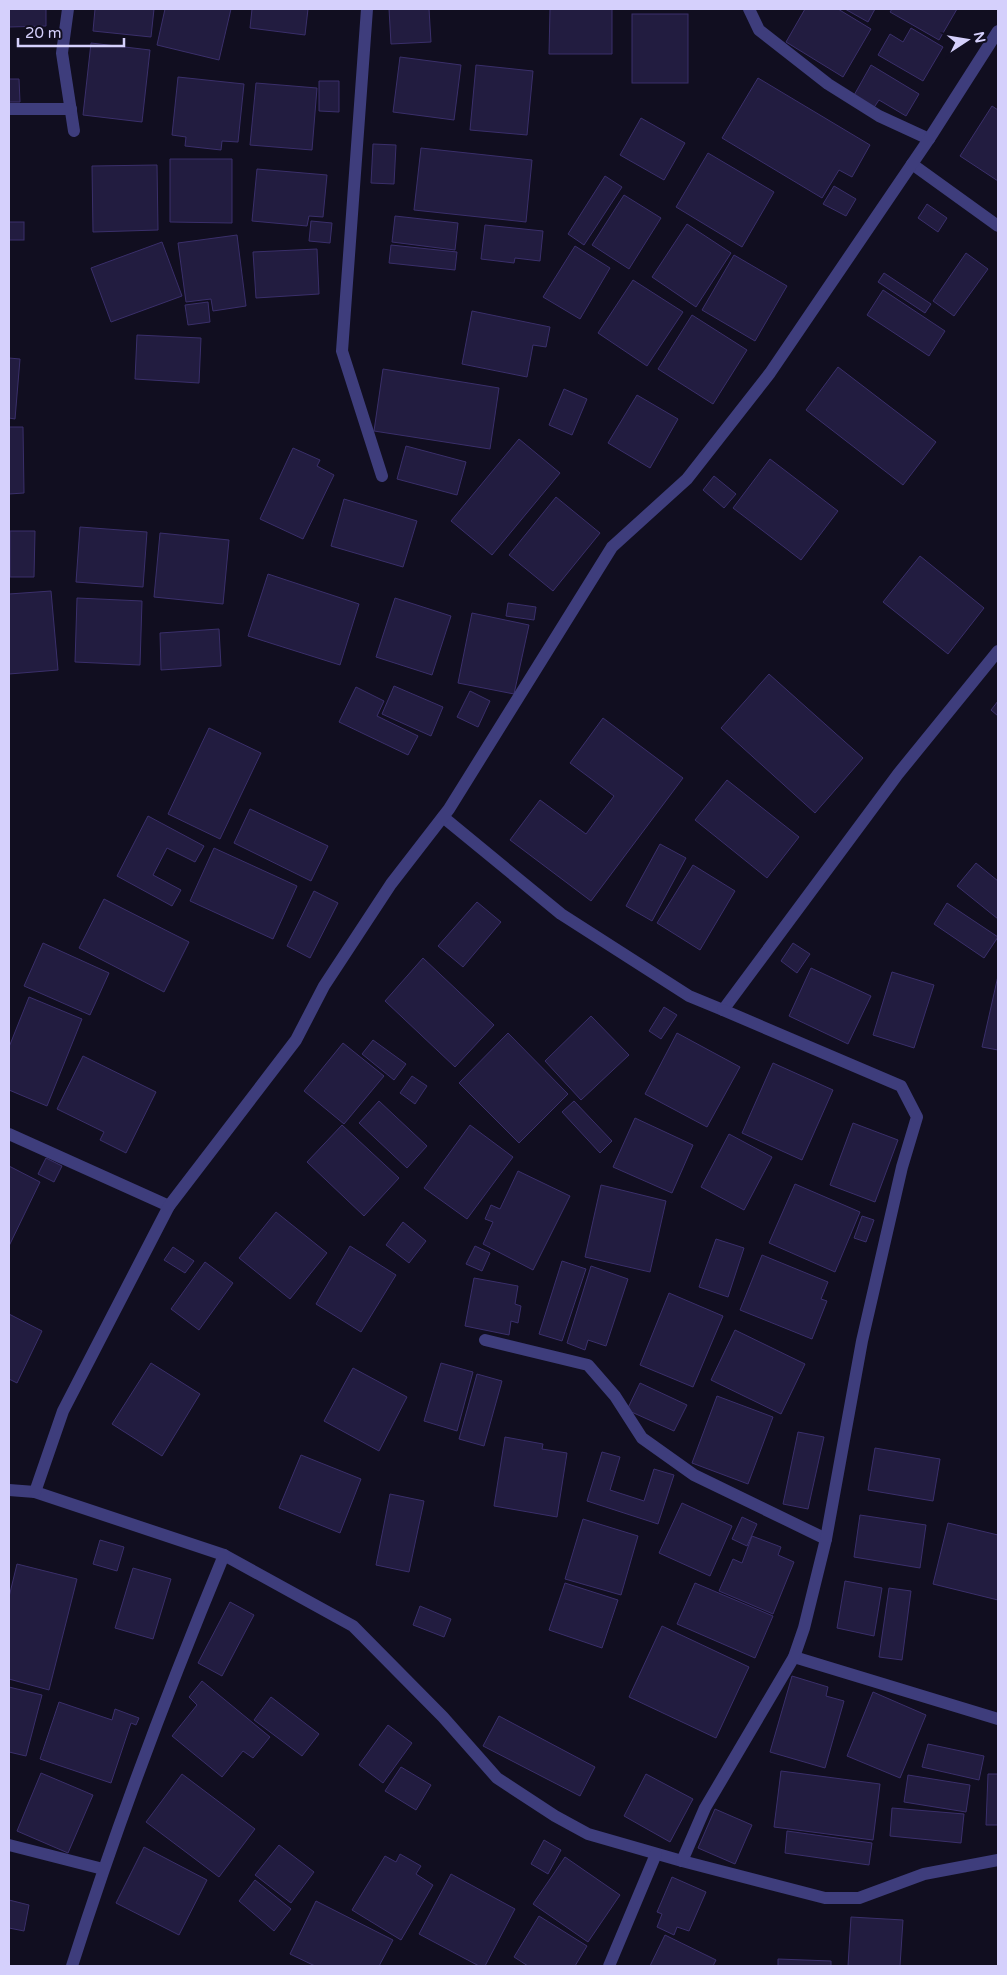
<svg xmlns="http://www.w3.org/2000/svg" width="1007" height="1975" viewBox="0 0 1007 1975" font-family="'Varela Round',sans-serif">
  <rect width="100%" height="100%" fill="#110e20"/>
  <g fill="#221c40" stroke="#3a2f6a">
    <polygon points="9,9 46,9 46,26 9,27"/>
    <polygon points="95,9 154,9 151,37 93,31"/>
    <polygon points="165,9 231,9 219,60 157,45"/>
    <polygon points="252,9 308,9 305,35 250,28"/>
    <polygon points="389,9 429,9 431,42 391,44"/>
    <polygon points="550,9 612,9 612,54 549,54"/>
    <polygon points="805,9 838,9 871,29 843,77 786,42"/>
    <polygon points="845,9 875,9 868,22"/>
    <polygon points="892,9 957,9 939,40 890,12"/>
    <rect x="632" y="14" width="56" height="69"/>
    <polygon points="911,28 943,47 923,81 878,55 890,34 903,42"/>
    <polygon points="91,43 150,50 142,122 83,115"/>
    <polygon points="400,57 461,65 454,120 393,112"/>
    <polygon points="476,65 533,71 527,135 470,130"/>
    <polygon points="871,65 919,94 906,116 879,100 873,109 853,97"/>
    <polygon points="178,77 244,84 238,142 222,141 221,150 185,146 186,137 172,135"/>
    <polygon points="758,78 870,145 852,177 839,170 822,198 722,138"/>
    <polygon points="9,79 19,79 20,102 9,102"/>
    <polygon points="319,81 339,81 339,112 319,111"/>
    <polygon points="256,83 317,88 312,150 250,145"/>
    <polygon points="992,106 998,110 998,181 960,156"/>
    <polygon points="641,118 685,143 664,180 620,155"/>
    <polygon points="373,144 396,145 394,184 371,183"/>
    <polygon points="421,148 532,160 526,222 414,210"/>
    <polygon points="708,153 774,192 742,247 676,207"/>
    <polygon points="170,159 232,159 232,223 170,222"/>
    <polygon points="157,165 158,230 93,232 92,166"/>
    <polygon points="257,169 327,175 323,217 309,216 307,226 252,221"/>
    <polygon points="605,176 622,187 584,245 568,234"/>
    <polygon points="834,186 856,199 846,216 823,204"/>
    <polygon points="624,195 661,218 629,269 592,245"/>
    <polygon points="927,204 947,218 938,232 918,218"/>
    <polygon points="395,216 458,223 455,250 392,242"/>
    <polygon points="311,221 332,223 330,243 309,241"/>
    <rect x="9" y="222" width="15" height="18"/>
    <polygon points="687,224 731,253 696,307 652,277"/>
    <polygon points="485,225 543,231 540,261 515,258 514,263 481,259"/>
    <polygon points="237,235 246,306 213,311 211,299 186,302 178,243"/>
    <polygon points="162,242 182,296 111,322 91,268"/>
    <polygon points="391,245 457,252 455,270 389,263"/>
    <polygon points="575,246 610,268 580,319 543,297"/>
    <polygon points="317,249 319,294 256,298 253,252"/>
    <polygon points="966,253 988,269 954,316 933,301"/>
    <polygon points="734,255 787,286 755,341 702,310"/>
    <polygon points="884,273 931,304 925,313 878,282"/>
    <polygon points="633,280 683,312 647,366 598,333"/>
    <polygon points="883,290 945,331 929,356 867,315"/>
    <polygon points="208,302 210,322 188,325 185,305"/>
    <polygon points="472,311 550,327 546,347 533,345 527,377 462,364"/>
    <polygon points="692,315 747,350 713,404 658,369"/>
    <polygon points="137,335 201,338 199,383 135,379"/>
    <polygon points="9,358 20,359 15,419 9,418"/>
    <polygon points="838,367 936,442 903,485 806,410"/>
    <polygon points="383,369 499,388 490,449 374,431"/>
    <polygon points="564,389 587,399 572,435 549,425"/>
    <polygon points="637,395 678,419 650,468 608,443"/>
    <polygon points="9,427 23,427 24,493 9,494"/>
    <polygon points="519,439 560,473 492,555 451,521"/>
    <polygon points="406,446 466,462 457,495 397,479"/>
    <polygon points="293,448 320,460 317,466 334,475 303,539 260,519"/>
    <polygon points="770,459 838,511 801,560 733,508"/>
    <polygon points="714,476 736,494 724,508 703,490"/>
    <polygon points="556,497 600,533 553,591 509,555"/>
    <polygon points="344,499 417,521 403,567 331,546"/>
    <polygon points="80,527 147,532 143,587 76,582"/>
    <polygon points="10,531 35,531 34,577 10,577"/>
    <polygon points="160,533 229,540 223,604 154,597"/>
    <polygon points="920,556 984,608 948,654 883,602"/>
    <polygon points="268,574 359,604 340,665 248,636"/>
    <polygon points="51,591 58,670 9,674 9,594"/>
    <polygon points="77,598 142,601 140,665 75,662"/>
    <polygon points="395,598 451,616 432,675 376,657"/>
    <polygon points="508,603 536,607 534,620 506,616"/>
    <polygon points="472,613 529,625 514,694 458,683"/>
    <polygon points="219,629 221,666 161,670 160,633"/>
    <polygon points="769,674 863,758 815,813 721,728"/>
    <polygon points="394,686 443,707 431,736 382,714"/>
    <polygon points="356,687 384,701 377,716 418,736 408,755 339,722"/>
    <polygon points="470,691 490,701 478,727 457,717"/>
    <polygon points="998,701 998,716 991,710"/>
    <polygon points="603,718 683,778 591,901 510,840 540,800 586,834 614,796 570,763"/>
    <polygon points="209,728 261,753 220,839 168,814"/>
    <polygon points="727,780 799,837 767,878 695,820"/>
    <polygon points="250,809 328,846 311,881 234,843"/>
    <polygon points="148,816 204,846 195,862 167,848 153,875 181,890 172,906 117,876"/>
    <polygon points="660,844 686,858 652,921 626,906"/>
    <polygon points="214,848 297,886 273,939 190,901"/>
    <polygon points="976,863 998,881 998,919 957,886"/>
    <polygon points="693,865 735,891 700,950 657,923"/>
    <polygon points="314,891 338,903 310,958 287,946"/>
    <polygon points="104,899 189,942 164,992 79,948"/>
    <polygon points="477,902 501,922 463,967 438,946"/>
    <polygon points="947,903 998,937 984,958 934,924"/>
    <polygon points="43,943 109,973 90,1015 24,986"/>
    <polygon points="793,943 810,954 797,973 781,961"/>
    <polygon points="423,958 494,1025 455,1067 385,1001"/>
    <polygon points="811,968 871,996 848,1044 789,1016"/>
    <polygon points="892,972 934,985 914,1048 873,1035"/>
    <polygon points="998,976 998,1050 982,1047"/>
    <polygon points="29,997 82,1019 47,1106 9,1090 9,1047"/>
    <polygon points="664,1007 677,1015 661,1039 649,1031"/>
    <polygon points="591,1016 629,1055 581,1100 545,1061"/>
    <polygon points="508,1033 568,1094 519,1143 459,1083"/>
    <polygon points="677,1033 740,1067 707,1127 645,1094"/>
    <polygon points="373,1040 406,1064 394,1080 362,1054"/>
    <polygon points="343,1043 384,1076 344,1124 304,1091"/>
    <polygon points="83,1056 156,1092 126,1153 100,1140 104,1132 57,1109"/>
    <polygon points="773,1063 833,1090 802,1160 742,1133"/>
    <polygon points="412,1076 427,1086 415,1104 400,1093"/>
    <polygon points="379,1101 427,1146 407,1168 359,1123"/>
    <polygon points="574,1101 612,1141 600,1153 562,1112"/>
    <polygon points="635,1118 693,1145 672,1193 613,1167"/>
    <polygon points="853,1123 898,1140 875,1202 830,1185"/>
    <polygon points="342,1125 399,1178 364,1216 307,1162"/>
    <polygon points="470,1125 513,1157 467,1219 424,1188"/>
    <polygon points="729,1134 772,1157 744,1210 701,1187"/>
    <polygon points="46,1158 62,1166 54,1182 38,1174"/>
    <polygon points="9,1166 40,1182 9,1246"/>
    <polygon points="518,1171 570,1196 533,1270 483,1244 493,1222 485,1219 491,1205 500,1209"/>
    <polygon points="795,1184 860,1212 835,1272 769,1243"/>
    <polygon points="601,1185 666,1201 650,1272 585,1257"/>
    <polygon points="276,1212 327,1253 290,1299 239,1258"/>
    <polygon points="862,1216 874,1220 866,1242 854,1238"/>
    <polygon points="403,1222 426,1241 409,1263 386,1245"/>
    <polygon points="716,1239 744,1248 728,1297 699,1287"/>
    <polygon points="350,1246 396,1275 361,1332 316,1304"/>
    <polygon points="475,1246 490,1253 482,1271 466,1264"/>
    <polygon points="173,1247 194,1261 185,1273 164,1260"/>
    <polygon points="762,1255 828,1282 821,1299 827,1301 812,1339 740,1310"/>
    <polygon points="562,1261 586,1269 562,1341 539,1334"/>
    <polygon points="205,1262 233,1283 199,1330 171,1309"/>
    <polygon points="591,1266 628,1279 606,1346 588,1340 585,1350 567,1343"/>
    <polygon points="474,1278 518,1286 515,1304 521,1306 518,1323 511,1321 509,1335 465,1326"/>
    <polygon points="669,1293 723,1316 693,1387 640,1365"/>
    <polygon points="9,1314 42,1331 17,1383 9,1379"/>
    <polygon points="735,1330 805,1364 781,1414 711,1380"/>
    <polygon points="151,1363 200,1394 162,1456 112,1424"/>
    <polygon points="441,1363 473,1372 457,1431 424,1421"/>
    <polygon points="353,1368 407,1397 379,1451 324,1421"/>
    <polygon points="477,1374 502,1381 484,1446 459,1439"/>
    <polygon points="640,1383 687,1405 674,1431 627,1410"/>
    <polygon points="717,1396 773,1417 748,1484 692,1463"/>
    <polygon points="798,1432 824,1437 808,1509 783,1504"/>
    <polygon points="505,1437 543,1444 542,1449 567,1453 557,1517 494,1506"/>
    <polygon points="875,1448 940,1459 933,1501 868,1490"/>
    <polygon points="602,1452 620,1457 610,1490 644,1501 654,1469 674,1475 658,1524 587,1501"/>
    <polygon points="301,1455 361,1479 340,1533 279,1508"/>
    <polygon points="390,1494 424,1501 409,1572 376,1565"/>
    <polygon points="682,1503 732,1526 710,1576 659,1553"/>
    <polygon points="860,1515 926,1525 920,1568 854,1557"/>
    <polygon points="742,1517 757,1524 747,1546 732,1539"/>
    <polygon points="583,1519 638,1536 621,1595 565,1579"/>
    <polygon points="948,1523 998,1535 998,1600 933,1584"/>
    <polygon points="752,1536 781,1547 778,1555 794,1562 773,1614 719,1591 733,1559 742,1563"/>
    <polygon points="100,1540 124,1547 117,1571 93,1564"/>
    <polygon points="17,1564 77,1579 49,1690 9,1679 9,1597"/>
    <polygon points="133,1568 171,1579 153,1639 115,1628"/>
    <polygon points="845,1581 882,1588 874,1636 837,1628"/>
    <polygon points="565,1583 618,1600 602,1648 549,1630"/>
    <polygon points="695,1583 773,1616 755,1658 677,1624"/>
    <polygon points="889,1588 911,1591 902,1660 879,1657"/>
    <polygon points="230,1602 254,1615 222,1676 198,1663"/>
    <polygon points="420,1606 451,1619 444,1637 413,1625"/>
    <polygon points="662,1626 749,1667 716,1738 629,1697"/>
    <polygon points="792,1676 828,1687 826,1696 844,1701 825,1768 770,1752"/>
    <polygon points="202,1681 270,1737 253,1758 243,1751 222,1777 172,1736 197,1705 189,1697"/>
    <polygon points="9,1687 42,1695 26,1756 9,1752"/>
    <polygon points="873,1692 926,1715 900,1778 847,1756"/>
    <polygon points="271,1697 319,1734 302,1756 254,1720"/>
    <polygon points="59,1702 112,1720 115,1709 139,1718 136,1725 131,1723 111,1783 40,1759"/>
    <polygon points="499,1716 595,1767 580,1796 483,1746"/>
    <polygon points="388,1725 412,1743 383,1783 359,1765"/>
    <polygon points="928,1744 984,1756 979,1780 922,1767"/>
    <polygon points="401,1767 431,1785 416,1810 385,1791"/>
    <polygon points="781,1771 880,1784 873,1840 774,1827"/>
    <polygon points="41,1773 93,1795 68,1853 17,1831"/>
    <polygon points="182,1774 255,1829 219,1877 146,1822"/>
    <polygon points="646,1774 693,1799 670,1842 624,1816"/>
    <polygon points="988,1774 998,1774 998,1825 986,1825"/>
    <polygon points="908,1775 970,1785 966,1812 904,1802"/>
    <polygon points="892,1808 964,1814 961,1843 890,1836"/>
    <polygon points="715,1809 752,1825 735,1864 698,1848"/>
    <polygon points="787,1831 872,1843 869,1865 785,1853"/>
    <polygon points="544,1840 561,1850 548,1874 531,1864"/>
    <polygon points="279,1845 314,1872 291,1903 255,1875"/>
    <polygon points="144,1847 207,1880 179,1935 116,1903"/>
    <polygon points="400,1854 421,1866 416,1874 433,1885 401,1940 352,1910 385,1856 396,1862"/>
    <polygon points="565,1857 620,1895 588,1942 533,1904"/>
    <polygon points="451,1874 515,1909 485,1966 479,1966 419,1934"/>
    <polygon points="672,1877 706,1892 689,1931 677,1927 674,1935 657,1927 662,1914 657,1912"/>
    <polygon points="255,1880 291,1909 274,1931 239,1901"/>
    <polygon points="9,1900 29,1905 24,1931 9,1928"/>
    <polygon points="316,1901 393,1940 379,1966 315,1966 290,1954"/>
    <polygon points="539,1916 587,1946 575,1966 528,1966 514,1957"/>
    <polygon points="851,1917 903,1920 900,1966 848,1966"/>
    <polygon points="665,1935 716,1960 713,1966 650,1966"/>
    <polygon points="778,1959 831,1961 831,1966 778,1966"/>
  </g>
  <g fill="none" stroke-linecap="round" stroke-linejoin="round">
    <g stroke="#3e3d7c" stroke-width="12">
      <polyline points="68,9 62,53 74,131"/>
      <polyline points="367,9 342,351 382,476"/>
      <polyline points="749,9 759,30 828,84 879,116 929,139"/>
      <polyline points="9,109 71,109"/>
      <polyline points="912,164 998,226"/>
      <polyline points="443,817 561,914 689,996 723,1010 898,774 998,651"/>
      <polyline points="9,1134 169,1206"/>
      <polyline points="485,1340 588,1365 615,1396 642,1438 694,1475 826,1539"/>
      <polyline points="9,1490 35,1492 224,1555 353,1626 443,1717 497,1778 555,1816 588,1834 682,1861 825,1898 859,1898 924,1874 998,1860"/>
      <polyline points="35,1492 63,1411 169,1206 296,1040 324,986 391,884 449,809 612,547 687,479 770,373 929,139 998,31"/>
      <polyline points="794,1657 998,1719"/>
      <polyline points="9,1845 103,1869"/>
      <polyline points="682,1861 705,1808 794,1657 804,1628 826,1539 862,1341 902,1167 917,1117 901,1086 723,1010"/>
      <path d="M72,1966C116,1827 168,1690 224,1555"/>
      <polyline points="609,1966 656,1854"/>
    </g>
  </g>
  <rect width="1007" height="1975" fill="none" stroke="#d5d0fc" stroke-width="20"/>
  <g transform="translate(967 40) rotate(78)" stroke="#110e20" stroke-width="4" paint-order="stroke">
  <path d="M0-4L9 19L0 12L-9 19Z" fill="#d5d0fc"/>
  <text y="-8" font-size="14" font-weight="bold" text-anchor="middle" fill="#d5d0fc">N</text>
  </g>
  <path d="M18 38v8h106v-8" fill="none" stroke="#d5d0fc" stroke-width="2.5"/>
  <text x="25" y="38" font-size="15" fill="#d5d0fc" stroke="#110e20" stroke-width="4" paint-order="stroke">20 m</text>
</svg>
